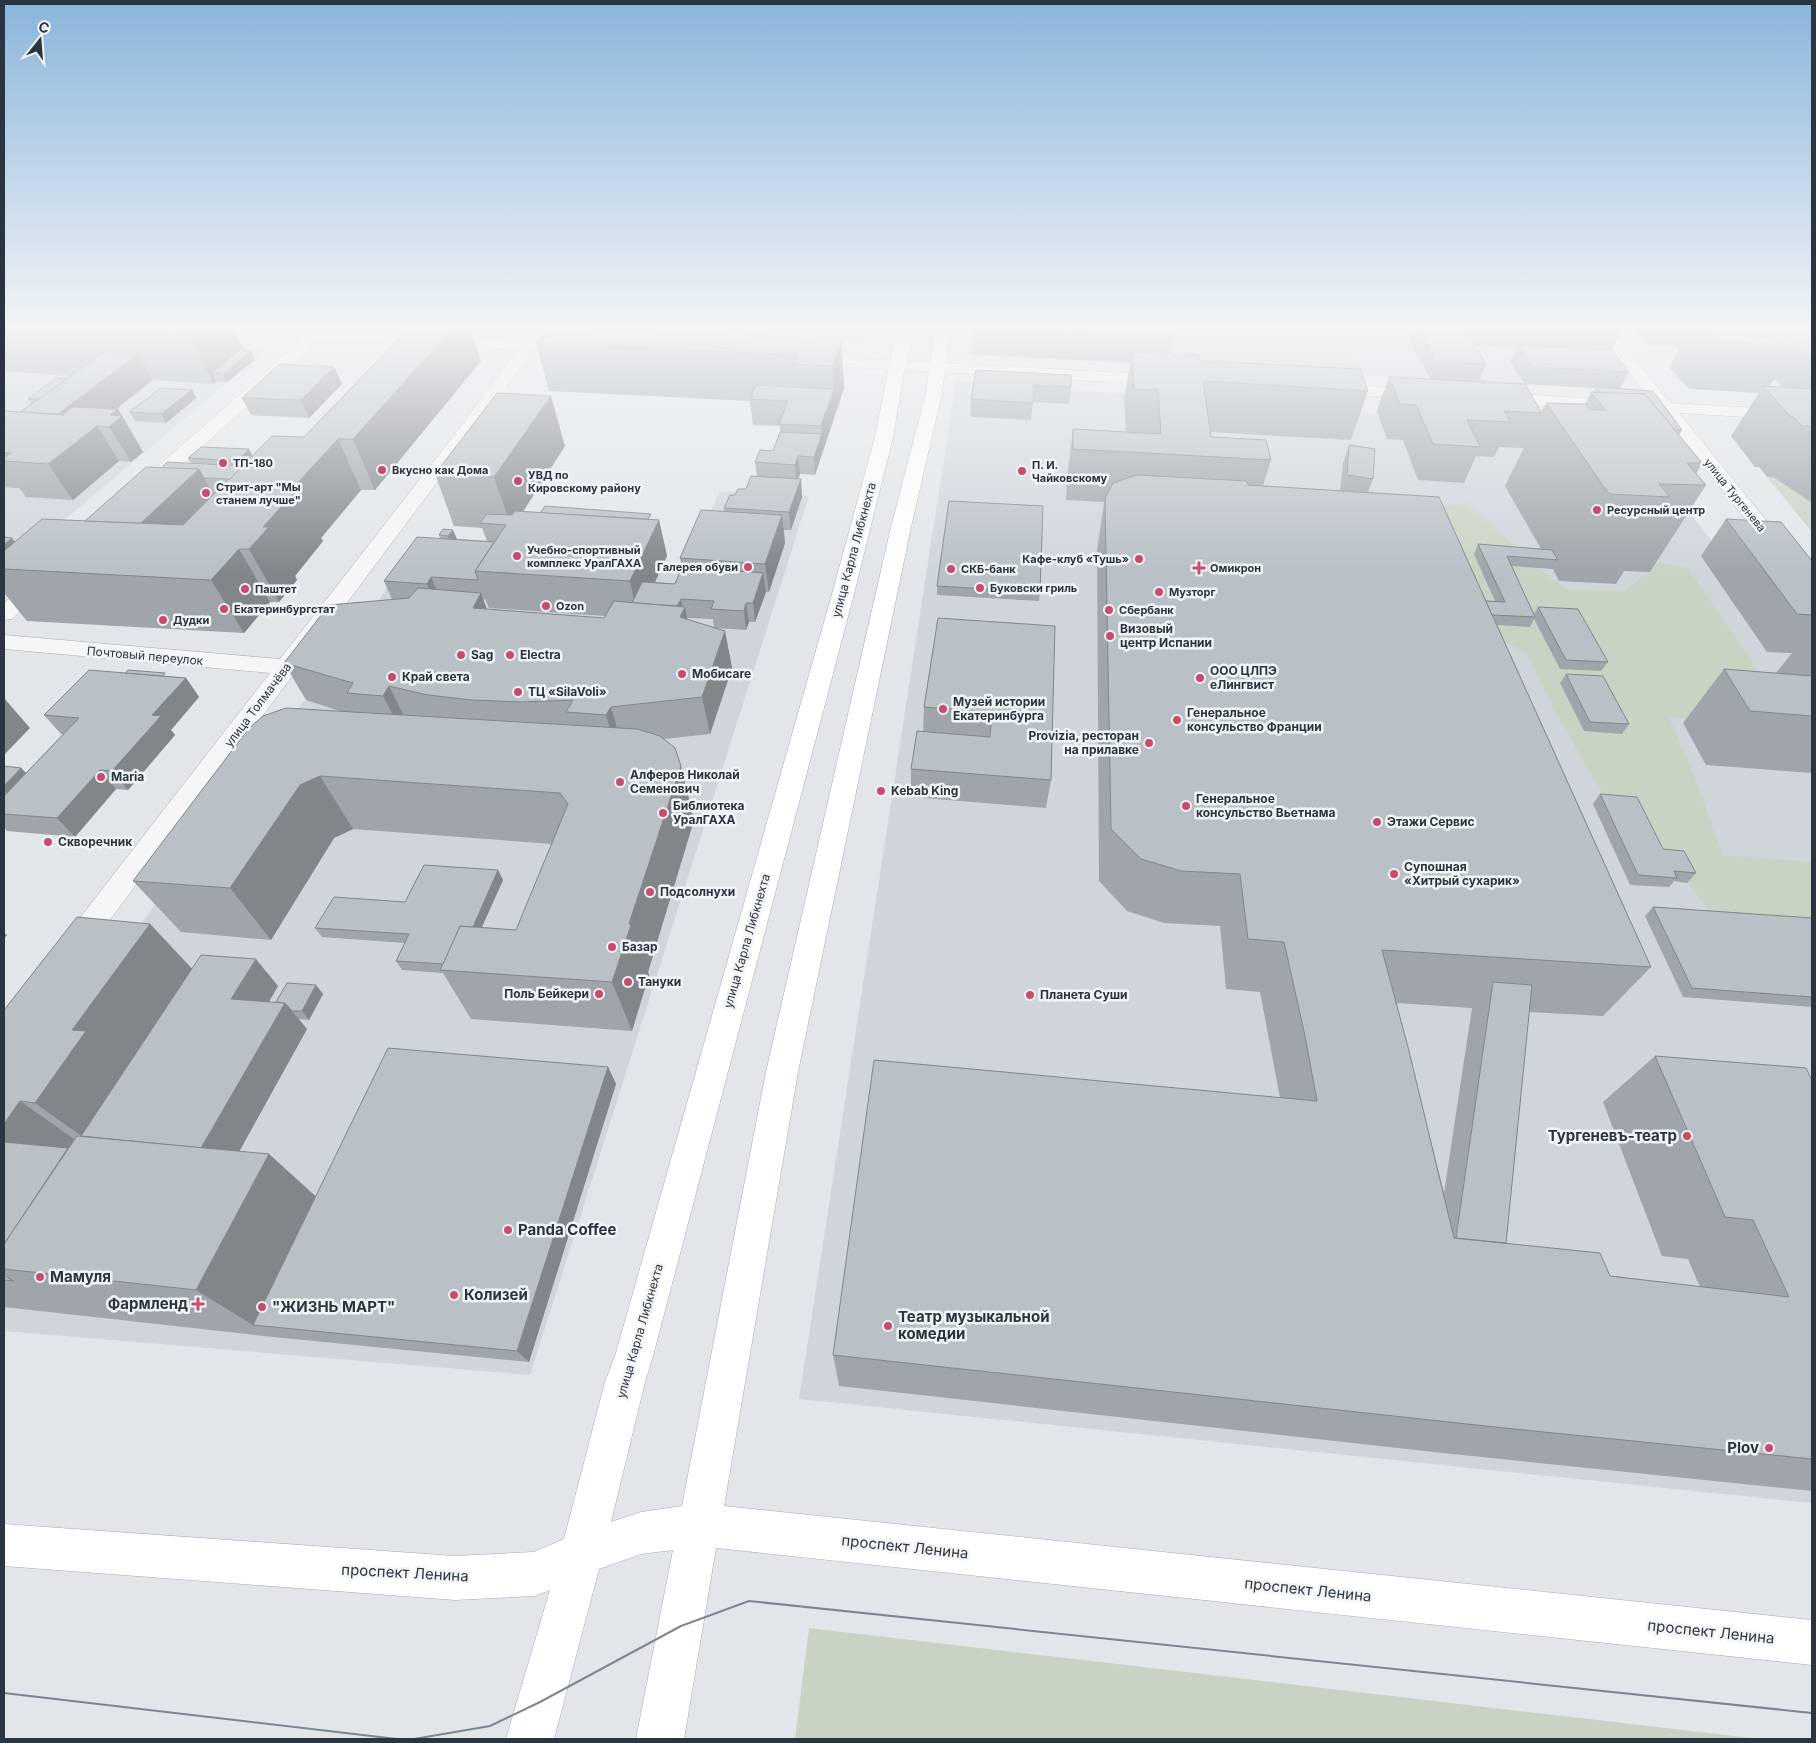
<svg xmlns="http://www.w3.org/2000/svg" width="1816" height="1743" viewBox="0 0 1816 1743" font-family="Inter,sans-serif">
  <rect width="100%" height="100%" fill="#e2e6ea"/>
  <g fill="#d0d5dc">
    <polygon points="973,328 1575,328 1621,390 967,355"/>
    <polygon points="4,336 267,349 4,571"/>
    <polygon points="956,381 1626,432 1812,669 1812,1503 799,1399"/>
    <polygon points="720,491 809,496 530,1375 4,1331 4,1110 419,545 684,567"/>
  </g>
  <g fill="#c9d3c3">
    <polygon points="745,328 870,328 864,345 738,340"/>
    <polygon points="1196,328 1569,328 1429,335 1398,333 1395,338 1358,337 1349,341 1347,348 1359,375 1270,371 1267,363 1245,362 1246,370 1216,369 1198,340"/>
    <polygon points="1767,477 1773,477 1812,503 1812,532"/>
    <polygon points="1467,503 1537,567 1566,589 1624,591 1659,563 1688,568 1748,655 1788,731 1669,717 1693,772 1723,855 1812,862 1812,925 1717,921 1629,806 1603,795 1554,710 1528,655 1307,524"/>
    <polygon points="809,1628 1760,1739 795,1739"/>
  </g>
  <g fill="none" stroke-linecap="round" stroke-linejoin="round">
    <defs>
      <g id="minor">
        <polygon points="189,328 274,328 524,341 534,328 549,328 539,342 575,344 581,346 583,349 581,352 575,354 532,351 471,437 82,957 72,961 62,957 57,949 62,941 270,673 4,649 4,635 280,659 459,429 517,350 316,339 306,353 152,492 145,494 138,492 136,488 138,484 294,347 301,338 197,333 192,331"/>
        <polygon points="1595,328 1611,328 1670,403 1812,411 1812,421 1679,413 1812,577 1812,596 1805,594 1660,412 1496,403 1490,402 1488,398 1490,394 1496,393 1652,402"/>
        <polygon points="805,356 1164,375 1170,377 1172,380 1170,383 1164,385 799,364 797,361 799,358"/>
        <polygon points="1332,384 1421,389 1427,390 1429,394 1427,398 1421,399 1326,393 1324,389 1326,385"/>
        <polygon points="42,574 49,576 52,580 49,584 12,619 4,620 4,603 35,576"/>
      </g>
      <polygon id="major" points="899,328 915,328 905,366 893,437 854,594 653,1356 645,1382 611,1522 641,1512 682,1506 766,1072 891,527 926,393 935,328 950,328 942,393 911,527 798,1072 724,1506 1812,1620 1812,1665 716,1548 684,1739 636,1739 673,1550 641,1554 599,1569 554,1739 506,1739 550,1590 535,1596 455,1600 4,1566 4,1524 455,1556 534,1552 564,1539 605,1382 615,1356 832,594 875,437 889,366"/>
    </defs>
    <use href="#minor" stroke="#a7adb4" stroke-width="1"/>
    <use href="#major" stroke="#a2acb5" stroke-width="1"/>
    <use href="#minor" fill="#f5f6f8" fill-rule="evenodd"/>
    <use href="#major" fill="#fff" fill-rule="evenodd"/>
    <g stroke="#7c8793" stroke-width="2">
      <polyline points="4,1693 397,1739"/>
      <polyline points="414,1739 490,1726 540,1702 681,1626 749,1601 1812,1713"/>
    </g>
  </g>
  <g fill="#9fa5aa" fill-rule="evenodd">
    <polygon points="4,328 233,328 244,351 255,360 227,382 216,382 214,384 152,380 116,409 118,409 143,452 131,462 119,461 73,500 26,497 19,488 4,487 4,411 20,412 32,404 28,399 67,379 72,376 4,371"/>
    <path d="M548,328H657L655,331L841,340L844,388L815,475L800,474L798,479H801L802,497L791,530H784L785,543L769,592H766L755,622H749L746,630L716,628L725,631L732,668L710,734L664,739L681,766L694,820L648,972L649,975L632,1031L471,1019L443,973L402,970L396,961L405,943L322,937L315,928L405,902L503,880L482,927L516,930L552,844L353,829L334,838L271,940L181,932L133,881L343,712L306,700L284,663L392,599L384,581L440,538L439,535L443,529L457,539L487,541L482,528L454,526L435,474L565,446L523,511L659,520L667,556L655,582L675,584L682,567L680,558L724,512V508L735,495L746,489L757,476L755,462L773,451L780,432V426L753,425L750,401L549,391L536,343ZM483,599H485L489,608L605,616L604,618L486,609ZM687,618L713,619L714,628L687,619Z"/>
    <path d="M974,328L1174,340L1171,354L1200,361L1368,391L1351,440L1210,432L1211,437L1271,460L1263,486L1340,491L1343,463L1349,445L1373,479L1368,492L1486,601H1495L1474,554L1478,544L1541,549L1505,486L1524,448L1499,447L1494,457L1476,456L1464,483L1418,480L1403,440L1387,439L1377,411L1389,377L1430,379L1410,342L1415,328H1623L1612,350L1629,372L1620,389L1682,430L1679,435L1702,463L1696,474L1706,485L1650,572L1624,571L1616,584L1559,581L1553,569L1511,566L1534,614L1538,607L1608,662L1601,671L1560,669L1534,619L1530,627L1497,625L1651,967L1603,1016L1529,1012L1506,1243L1610,1276L1700,1287L1688,1259L1662,1256L1603,1102L1655,1056L1812,1080V1491L1452,1454L839,1386L833,1355L1280,1098L1260,992L1226,989L1220,926L1164,923L1127,911L1099,881L1097,550L1104,502L1066,500L1067,479L1073,429L1126,432L1124,400L1130,363L972,354ZM1476,346L1516,349L1510,362L1525,384L1596,388L1593,392H1591L1585,404L1546,403L1541,412L1479,382L1486,364ZM1396,1003L1472,1008L1444,1193Z"/>
    <path d="M1633,328H1812V503L1773,477H1767L1759,467H1755L1731,436L1759,393L1689,389L1669,367L1681,346L1647,345ZM1774,379L1782,387H1769Z"/>
    <polygon points="481,361 375,490 361,490 321,538 323,541 295,576 297,580 279,602 270,602 244,633 27,621 4,593 4,537 15,542 85,521 161,468 191,463 188,458 252,456 304,437"/>
    <polygon points="334,367 342,384 309,418 251,415 242,398"/>
    <polygon points="976,370 1071,387 1069,404 1033,402 1031,420 971,417 971,399"/>
    <polygon points="192,390 196,398 166,423 135,421 129,412"/>
    <polygon points="1726,519 1812,561 1812,773 1706,765 1683,723 1724,669 1776,673 1792,653 1767,652 1701,556"/>
    <polygon points="937,586 1040,592 1039,601 937,595"/>
    <polygon points="938,618 1051,780 1046,808 911,797 911,769 923,731 924,707"/>
    <polygon points="1566,674 1629,724 1622,734 1584,731 1560,683"/>
    <polygon points="168,676 186,678 199,697 171,730 175,735 128,790 116,789 75,837 7,831 4,827 4,766 21,768 26,773 63,734 61,734 44,715"/>
    <polygon points="1600,794 1663,849 1696,873 1687,883 1674,881 1669,887 1630,885 1593,804"/>
    <polygon points="1653,907 1812,918 1812,1007 1683,997 1645,916"/>
    <polygon points="150,924 192,969 278,986 269,1002 276,1002 323,994 309,1020 299,1019 307,1029 239,1151 316,1196 608,1067 616,1084 529,1362 273,1337 4,1307 4,1010"/>
  </g>
  <g fill="#82868b">
    <polygon points="200,328 233,328 246,355 251,351 255,360 227,382 223,374 212,373 216,382 214,384 189,335"/>
    <polygon points="453,328 470,328 481,361 375,490 353,439"/>
    <polygon points="652,328 657,328 653,334"/>
    <polygon points="841,340 844,388 815,475 814,457 822,435 821,426 834,389 832,366"/>
    <polygon points="138,354 153,380 65,449 48,422"/>
    <polygon points="334,367 342,384 309,418 301,400"/>
    <polygon points="192,390 196,398 166,423 161,414"/>
    <polygon points="551,396 565,446 512,529 494,477"/>
    <polygon points="118,409 143,452 131,462 109,427 110,415"/>
    <polygon points="97,426 119,461 73,500 48,464"/>
    <polygon points="338,439 361,490 321,538 323,541 295,576 297,580 279,602 249,549 263,527 292,489"/>
    <polygon points="249,449 254,458 241,469 237,461"/>
    <polygon points="798,456 800,474 797,483 795,465"/>
    <polygon points="199,469 214,496 136,574 117,546"/>
    <polygon points="801,479 802,497 791,530 789,512"/>
    <polygon points="782,515 785,543 769,592 765,564"/>
    <polygon points="659,520 667,556 644,606 635,605 630,581"/>
    <polygon points="453,530 457,539 452,545 448,536"/>
    <polygon points="12,538 19,547 4,560 4,545"/>
    <polygon points="239,549 270,602 244,633 211,580"/>
    <polygon points="763,573 766,592 755,622 753,603"/>
    <polygon points="431,577 439,596 435,603 427,584"/>
    <polygon points="481,593 495,631 473,608"/>
    <polygon points="681,599 683,610 685,607 692,644 677,608"/>
    <polygon points="746,603 749,622 746,630 744,611"/>
    <polygon points="725,631 732,668 710,734 702,697"/>
    <polygon points="186,678 199,697 171,730 175,735 128,790 112,771 152,715"/>
    <polygon points="389,686 408,724 402,734 383,696"/>
    <polygon points="4,698 30,728 4,755"/>
    <polygon points="611,707 622,744 617,753 606,715"/>
    <polygon points="681,766 694,820 648,972 649,975 632,1031 612,982 629,924"/>
    <polygon points="21,768 30,777 11,797 4,790 4,786"/>
    <polygon points="100,770 116,789 75,837 57,818"/>
    <polygon points="320,776 353,829 334,838 271,940 230,888 300,785"/>
    <polygon points="498,870 503,880 462,971 456,965"/>
    <polygon points="150,924 197,974 97,1147 35,1103 72,1030"/>
    <polygon points="4,933 7,935 4,939"/>
    <polygon points="256,959 278,986 255,1025 231,999"/>
    <polygon points="316,985 323,994 309,1020 302,1011"/>
    <polygon points="285,1003 307,1029 213,1199 184,1177"/>
    <polygon points="608,1067 616,1084 529,1362 517,1351"/>
    <polygon points="20,1101 84,1146 71,1166 4,1148 4,1124"/>
    <polygon points="269,1154 332,1211 253,1325 196,1290"/>
  </g>
  <g fill="#b9c0c6" stroke="#82868b">
    <polygon points="41,328 200,328 189,335"/>
    <polygon points="409,328 453,328 353,439 338,439 292,489 297,489 263,527 269,527 249,549 239,549 211,580 4,569 4,551 42,519 183,525 272,436 304,437"/>
    <polygon points="548,328 590,328 841,340 832,366 794,364 798,355 536,343"/>
    <polygon points="974,328 1173,328 1174,340 974,329"/>
    <polygon points="1418,328 1555,328 1559,333 1465,329 1486,364 1437,362"/>
    <polygon points="1656,328 1691,328 1690,330"/>
    <polygon points="1704,328 1778,328 1796,345 1717,341"/>
    <polygon points="1778,328 1812,328 1812,361 1795,345 1796,345"/>
    <polygon points="1518,345 1612,350 1629,372 1533,367"/>
    <polygon points="240,350 251,351 223,374 212,373"/>
    <polygon points="1132,352 1199,355 1200,361 1360,369 1368,391 1203,381 1211,437 1266,440 1271,460 1073,449 1073,429 1161,434 1158,390 1134,389"/>
    <polygon points="103,353 138,354 58,414 20,412"/>
    <polygon points="279,364 334,367 301,400 242,398"/>
    <polygon points="976,370 1071,375 1071,387 1034,385 1033,403 971,399"/>
    <polygon points="1389,377 1525,384 1541,412 1541,413 1504,411 1510,422 1467,420 1480,447 1433,444 1416,405 1400,404"/>
    <polygon points="56,378 67,379 39,399 28,399"/>
    <polygon points="756,385 834,389 821,426 779,424 788,401 750,399"/>
    <polygon points="1763,386 1812,389 1812,429 1808,426 1802,426 1793,417 1790,416"/>
    <polygon points="1596,387 1653,391 1682,430 1675,430 1645,394 1600,393"/>
    <polygon points="161,388 192,390 161,414 129,412"/>
    <polygon points="1591,392 1645,394 1702,463 1687,463 1706,485 1659,484 1670,497 1609,494 1546,403 1586,404 1590,410 1605,410"/>
    <polygon points="497,393 551,396 494,477 435,474"/>
    <polygon points="73,407 118,409 110,415 122,416 109,427 97,426 48,464 4,461 4,458 11,453 4,453 4,411 63,415"/>
    <polygon points="780,432 822,434 814,457 798,456 795,465 755,462 760,450 773,451"/>
    <polygon points="1349,445 1375,449 1373,479 1347,475"/>
    <polygon points="201,447 249,449 237,461 188,458"/>
    <polygon points="167,462 243,466 230,479 204,478 199,469 161,468"/>
    <polygon points="146,467 199,469 141,523 85,521"/>
    <polygon points="1137,475 1247,481 1248,485 1439,497 1651,967 1382,950 1408,1047 1454,1238 1600,1253 1610,1276 1789,1297 1753,1220 1725,1217 1655,1056 1806,1068 1812,1080 1812,1459 1504,1428 833,1355 874,1060 1317,1101 1305,1036 1284,942 1248,939 1240,874 1181,871 1141,859 1111,829 1105,498 1113,483"/>
    <polygon points="751,476 801,479 789,512 724,508 730,495 735,495 738,489 746,489"/>
    <polygon points="949,501 1043,506 1040,592 937,586"/>
    <polygon points="545,506 651,514 648,519 540,513"/>
    <polygon points="701,510 782,515 765,564 680,558"/>
    <polygon points="515,511 659,520 630,581 475,571 506,525 480,523 487,514 512,515"/>
    <polygon points="1726,519 1781,522 1812,561 1812,615 1797,614"/>
    <polygon points="443,529 453,530 448,536 439,535"/>
    <polygon points="4,537 12,538 4,545"/>
    <polygon points="417,537 494,542 475,571 478,580 431,577 427,584 384,581"/>
    <polygon points="1478,544 1552,550 1558,560 1507,556 1535,617 1492,615 1486,601 1505,602"/>
    <polygon points="682,567 763,573 753,603 746,603 744,611 711,609 714,601 681,599 677,606 632,603 642,582 675,584"/>
    <polygon points="418,588 481,593 473,608 604,618 614,601 685,607 680,617 725,631 702,697 611,707 606,715 566,712 573,700 521,702 472,700 428,695 389,686 383,696 347,693 353,683 284,663 329,605 409,598"/>
    <polygon points="1538,607 1578,609 1608,662 1566,660"/>
    <polygon points="938,618 1055,626 1051,780 911,769 917,731 990,737 992,712 924,707"/>
    <polygon points="1724,669 1812,676 1812,716 1750,711"/>
    <polygon points="89,670 186,678 152,715 161,716 112,771 100,770 57,818 4,814 4,796 79,718 44,715"/>
    <polygon points="128,670 165,673 163,676 125,673"/>
    <polygon points="1566,674 1603,676 1629,724 1590,722"/>
    <polygon points="286,708 637,729 660,736 675,748 681,766 629,924 631,925 612,982 440,970 460,926 516,930 568,804 560,793 320,776 300,785 230,888 133,881 249,728 263,716"/>
    <polygon points="4,766 21,768 4,786"/>
    <polygon points="1600,794 1637,797 1663,849 1684,851 1696,873 1674,871 1677,878 1638,875"/>
    <polygon points="424,865 498,870 473,927 460,926 443,964 396,961 409,934 315,928 334,897 405,902"/>
    <polygon points="1653,907 1812,918 1812,997 1692,988"/>
    <polygon points="77,917 150,924 72,1030 86,1031 35,1103 20,1101 4,1124 4,1010"/>
    <polygon points="201,955 256,959 231,999 285,1003 201,1148 81,1136"/>
    <polygon points="1493,982 1532,985 1506,1243 1456,1238"/>
    <polygon points="287,983 316,985 302,1011 292,1011 285,1003 276,1002"/>
    <polygon points="388,1048 608,1067 517,1351 253,1325"/>
    <polygon points="77,1136 269,1154 196,1290 4,1269 4,1244"/>
    <polygon points="4,1142 68,1148 4,1244"/>
    <polygon points="4,1276 14,1281 4,1280"/>
  </g>
  <linearGradient id="sky" x2="0" y2="1"><stop stop-color="#8ab5db"/><stop offset="0.57" stop-color="#f2f4f6"/><stop offset="1" stop-color="#f2f4f6" stop-opacity="0"/></linearGradient>
  <rect width="1816" height="572" fill="url(#sky)"/>
  <g fill="#c94c6d" stroke="#f2f5f7" stroke-width="2">
    <circle cx="223" cy="463" r="5"/>
    <circle cx="382" cy="470" r="5"/>
    <circle cx="1022" cy="471" r="5"/>
    <circle cx="518" cy="481" r="5"/>
    <circle cx="206" cy="493" r="5"/>
    <circle cx="1597" cy="510" r="5"/>
    <circle cx="517" cy="556" r="5"/>
    <circle cx="1139" cy="559" r="5"/>
    <circle cx="748" cy="567" r="5"/>
    <path d="M1196.5 560.5h5v5h5v5h-5v5h-5v-5h-5v-5h5z"/>
    <circle cx="951" cy="569" r="5"/>
    <circle cx="980" cy="588" r="5"/>
    <circle cx="245" cy="589" r="5"/>
    <circle cx="1159" cy="592" r="5"/>
    <circle cx="546" cy="606" r="5"/>
    <circle cx="224" cy="609" r="5"/>
    <circle cx="1109" cy="610" r="5"/>
    <circle cx="163" cy="620" r="5"/>
    <circle cx="1110" cy="636" r="5"/>
    <circle cx="461" cy="655" r="5"/>
    <circle cx="510" cy="655" r="5"/>
    <circle cx="682" cy="674" r="5"/>
    <circle cx="392" cy="677" r="5"/>
    <circle cx="1200" cy="678" r="5"/>
    <circle cx="518" cy="692" r="5"/>
    <circle cx="943" cy="709" r="5"/>
    <circle cx="1177" cy="720" r="5"/>
    <circle cx="1149" cy="743" r="5"/>
    <circle cx="101" cy="777" r="5"/>
    <circle cx="620" cy="782" r="5"/>
    <circle cx="881" cy="791" r="5"/>
    <circle cx="1186" cy="806" r="5"/>
    <circle cx="663" cy="813" r="5"/>
    <circle cx="1377" cy="822" r="5"/>
    <circle cx="48" cy="842" r="5"/>
    <circle cx="1394" cy="874" r="5"/>
    <circle cx="650" cy="892" r="5"/>
    <circle cx="612" cy="947" r="5"/>
    <circle cx="628" cy="982" r="5"/>
    <circle cx="599" cy="994" r="5"/>
    <circle cx="1030" cy="995" r="5"/>
    <circle cx="1687" cy="1136" r="5"/>
    <circle cx="508" cy="1230" r="5"/>
    <circle cx="40" cy="1277" r="5"/>
    <circle cx="454" cy="1295" r="5"/>
    <path d="M195.5 1296.5h5v5h5v5h-5v5h-5v-5h-5v-5h5z"/>
    <circle cx="262" cy="1307" r="5"/>
    <circle cx="888" cy="1326" r="5"/>
    <circle cx="1769" cy="1448" r="5"/>
  </g>
  <g text-anchor="middle" stroke-width="5" stroke-linejoin="round" paint-order="stroke">
    <g font-size="11" font-weight="bold" fill="#2b3541" stroke="#f2f5f7" text-anchor="start">
      <text x="233" y="467">ТП-180</text>
      <text x="1032" y="469">П. И.<tspan x="1032" dy="13">Чайковскому</tspan></text>
      <text x="392" y="474">Вкусно как Дома</text>
      <text x="528" y="479">УВД по<tspan x="528" dy="13">Кировскому району</tspan></text>
      <text x="216" y="491">Стрит-арт "Мы<tspan x="216" dy="13">станем лучше"</tspan></text>
      <text x="1607" y="514">Ресурсный центр</text>
      <text x="527" y="554">Учебно-спортивный<tspan x="527" dy="13">комплекс УралГАХА</tspan></text>
      <text x="1129" y="563" text-anchor="end">Кафе-клуб «Тушь»</text>
      <text x="738" y="571" text-anchor="end">Галерея обуви</text>
      <text x="1210" y="572">Омикрон</text>
      <text x="961" y="573">СКБ-банк</text>
      <text x="990" y="592">Буковски гриль</text>
      <text x="255" y="593">Паштет</text>
      <text x="1169" y="596">Музторг</text>
      <text x="556" y="610">Ozon</text>
      <text x="234" y="613">Екатеринбургстат</text>
      <text x="1119" y="614">Сбербанк</text>
      <text x="173" y="624">Дудки</text>
    </g>
    <g font-size="11" fill="#2b3541" stroke="#f2f5f7">
      <text transform="translate(1735 495) rotate(51)" y="4">улица Тургенева</text>
    </g>
    <g font-size="12" fill="#2b3541" stroke="#f2f5f7">
      <text transform="translate(854 550) rotate(-75)" y="4">улица Карла Либкнехта</text>
      <text transform="translate(145 656) rotate(5)" y="4">Почтовый переулок</text>
      <text transform="translate(258 705) rotate(-53)" y="4">улица Толмачёва</text>
      <text transform="translate(747 941) rotate(-74)" y="4">улица Карла Либкнехта</text>
      <text transform="translate(640 1331) rotate(-74)" y="4">улица Карла Либкнехта</text>
    </g>
    <g font-size="12" font-weight="bold" fill="#2b3541" stroke="#f2f5f7" text-anchor="start">
      <text x="1120" y="633">Визовый<tspan x="1120" dy="14">центр Испании</tspan></text>
      <text x="471" y="659">Sag</text>
      <text x="520" y="659">Electra</text>
      <text x="1210" y="675">ООО ЦЛПЭ<tspan x="1210" dy="14">еЛингвист</tspan></text>
      <text x="692" y="678">Мобиcare</text>
      <text x="402" y="681">Край света</text>
      <text x="528" y="696">ТЦ «SilaVoli»</text>
      <text x="953" y="706">Музей истории<tspan x="953" dy="14">Екатеринбурга</tspan></text>
      <text x="1187" y="717">Генеральное<tspan x="1187" dy="14">консульство Франции</tspan></text>
      <text x="1139" y="740" text-anchor="end">Provizia, ресторан<tspan x="1139" dy="14">на прилавке</tspan></text>
      <text x="630" y="779">Алферов Николай<tspan x="630" dy="14">Семенович</tspan></text>
      <text x="111" y="781">Maria</text>
      <text x="891" y="795">Kebab King</text>
      <text x="1196" y="803">Генеральное<tspan x="1196" dy="14">консульство Вьетнама</tspan></text>
      <text x="673" y="810">Библиотека<tspan x="673" dy="14">УралГАХА</tspan></text>
      <text x="1387" y="826">Этажи Сервис</text>
      <text x="58" y="846">Скворечник</text>
      <text x="1404" y="871">Супошная<tspan x="1404" dy="14">«Хитрый сухарик»</tspan></text>
      <text x="660" y="896">Подсолнухи</text>
      <text x="622" y="951">Базар</text>
      <text x="638" y="986">Тануки</text>
      <text x="589" y="998" text-anchor="end">Поль Бейкери</text>
      <text x="1040" y="999">Планета Суши</text>
    </g>
    <g font-size="15" font-weight="bold" fill="#2b3541" stroke="#f2f5f7" text-anchor="start">
      <text x="1677" y="1141" text-anchor="end">Тургеневъ-театр</text>
      <text x="518" y="1235">Panda Coffee</text>
      <text x="50" y="1282">Мамуля</text>
      <text x="464" y="1300">Колизей</text>
      <text x="188" y="1309" text-anchor="end">Фармленд</text>
      <text x="272" y="1312">"ЖИЗНЬ МАРТ"</text>
      <text x="898" y="1322">Театр музыкальной<tspan x="898" dy="17">комедии</tspan></text>
      <text x="1759" y="1453" text-anchor="end">Plov</text>
    </g>
    <g font-size="15" fill="#2b3541" stroke="#f2f5f7">
      <text transform="translate(905 1547) rotate(6)" y="5">проспект Ленина</text>
      <text transform="translate(405 1573) rotate(3)" y="5">проспект Ленина</text>
      <text transform="translate(1308 1590) rotate(6)" y="5">проспект Ленина</text>
      <text transform="translate(1711 1632) rotate(6)" y="5">проспект Ленина</text>
    </g>
  </g>
  <rect width="1816" height="1743" fill="none" stroke="#2b3541" stroke-width="10"/>
  <g transform="translate(40 40) rotate(17)" stroke="#f2f5f7" stroke-width="4" paint-order="stroke">
  <path d="M0-4L9 19L0 12L-9 19Z" fill="#2b3541"/>
  <text y="-8" font-size="14" font-weight="bold" text-anchor="middle" fill="#2b3541">С</text>
  </g>
</svg>
